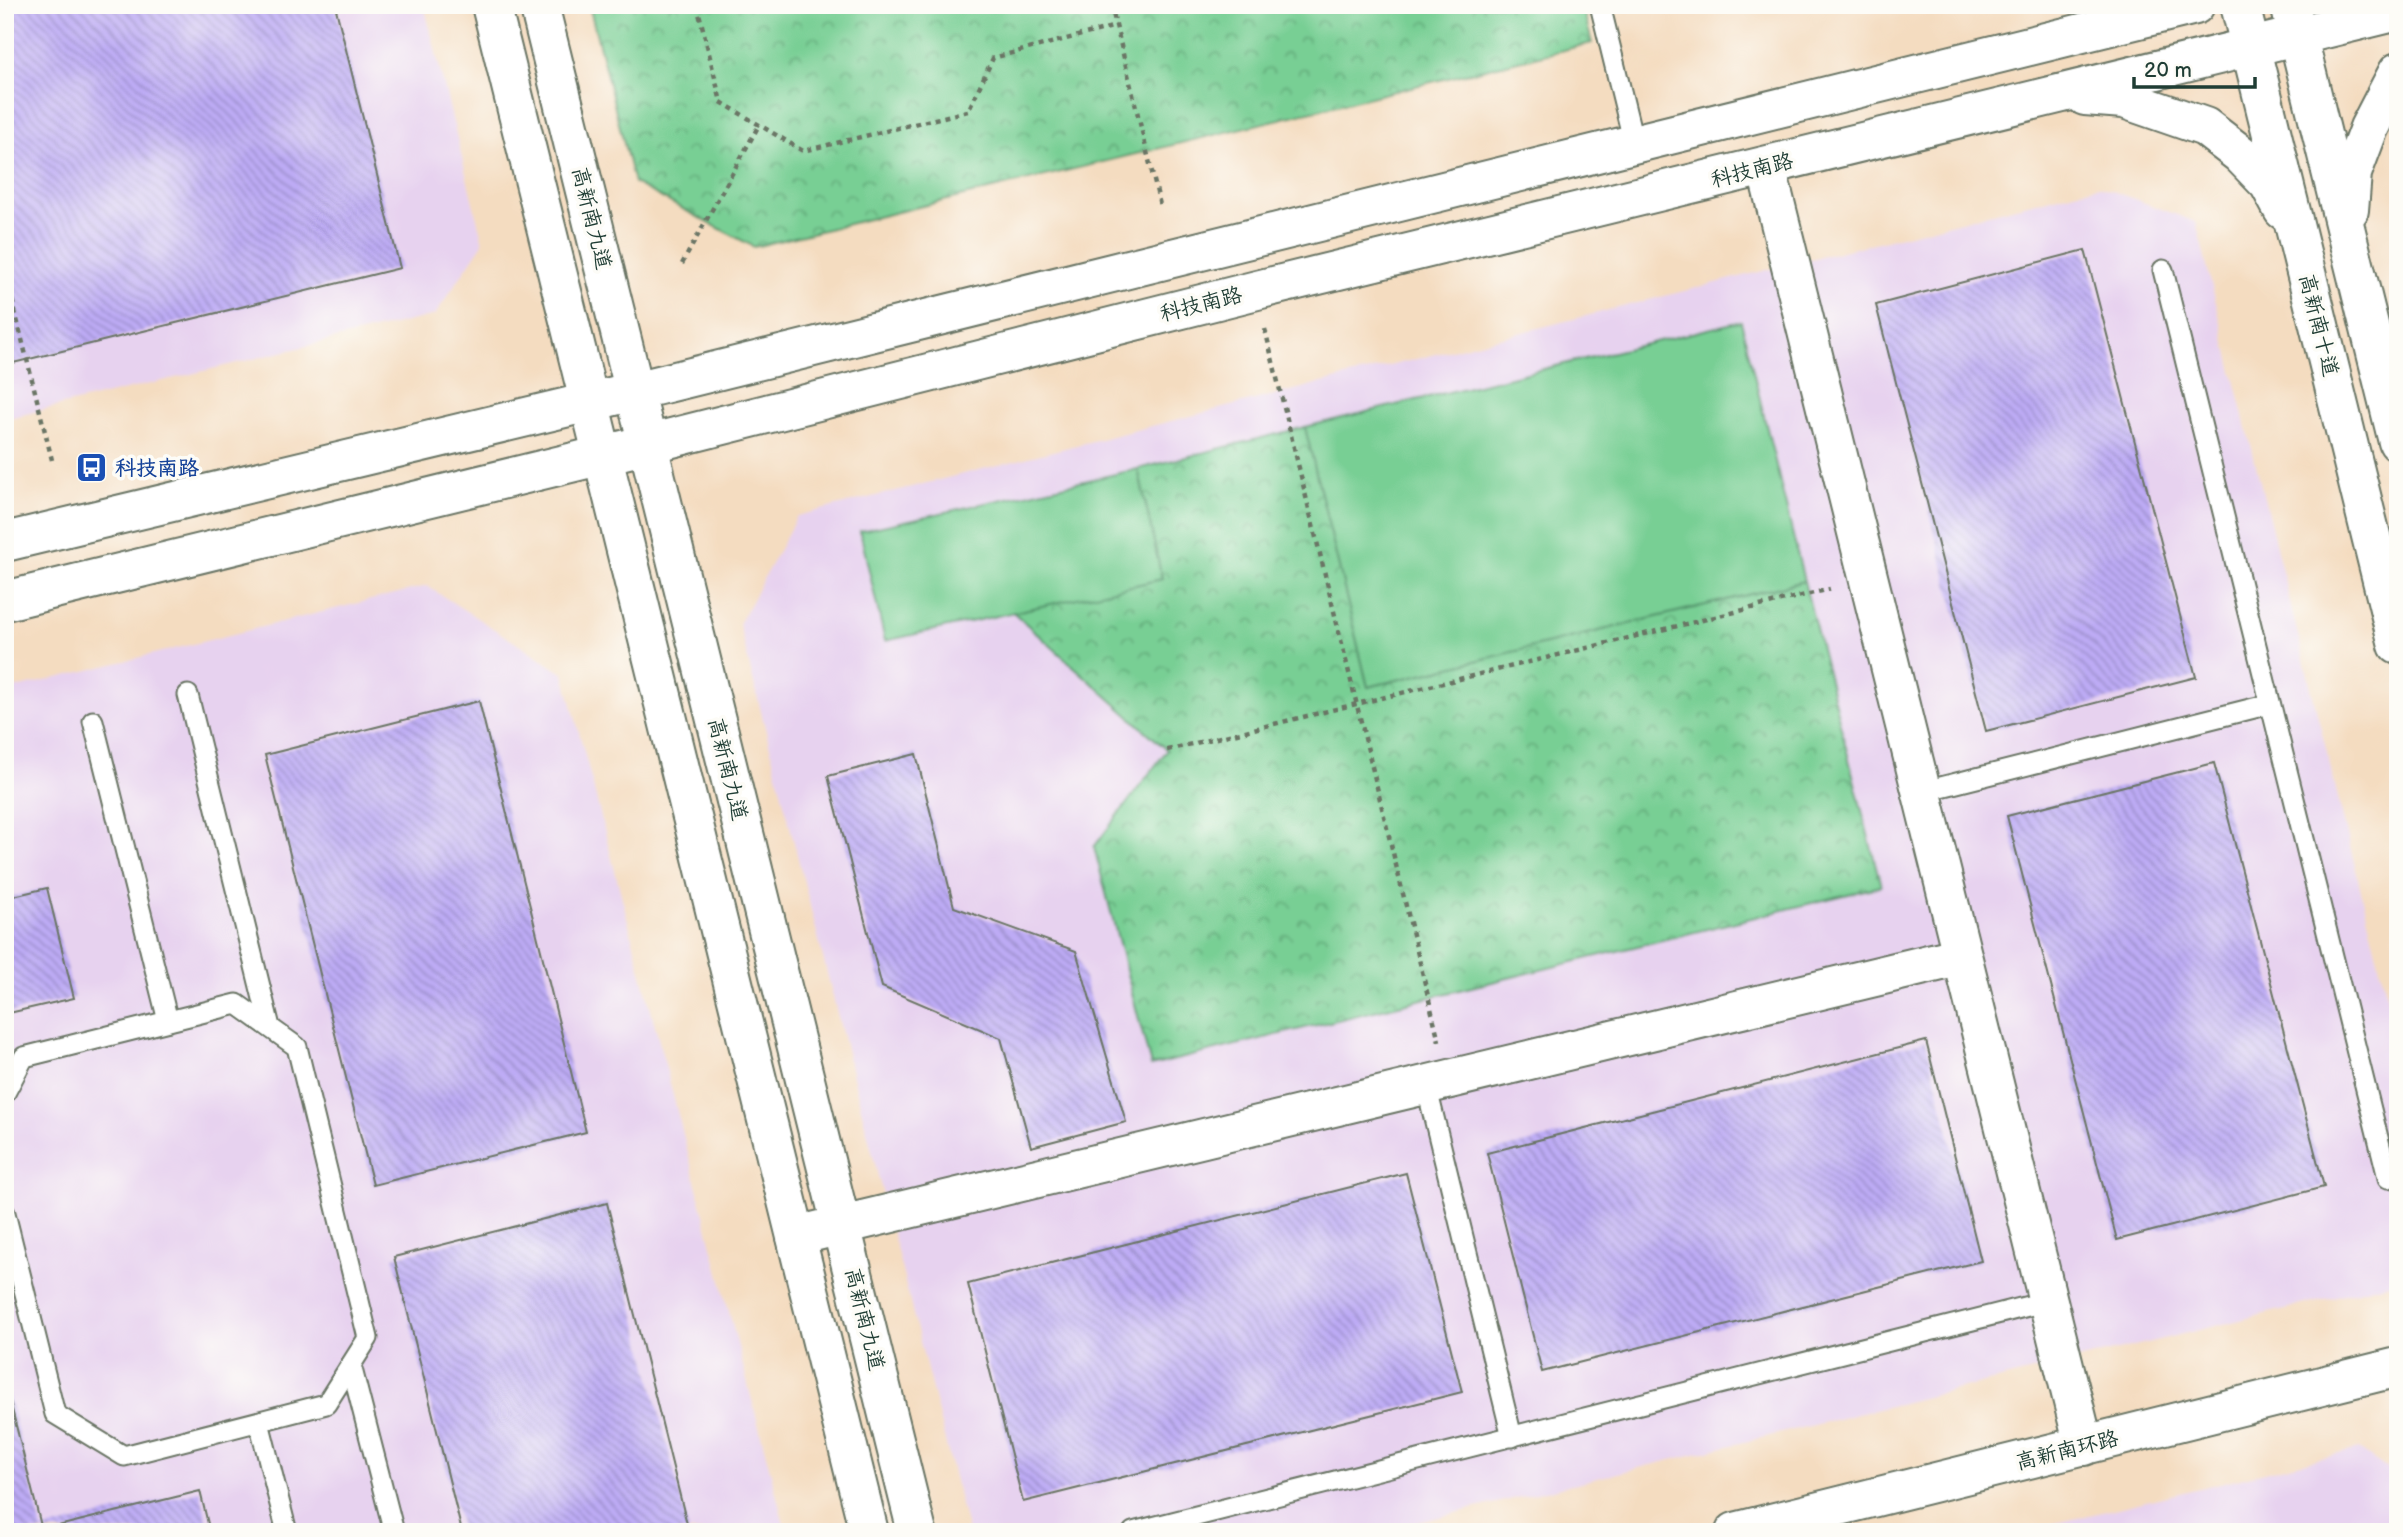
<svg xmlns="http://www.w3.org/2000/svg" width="2403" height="1537" viewBox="0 0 2403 1537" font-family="'Balsamiq Sans','LXGW WenKai TC',sans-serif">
  <defs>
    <pattern id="park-crowns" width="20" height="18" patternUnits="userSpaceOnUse" patternTransform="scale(1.75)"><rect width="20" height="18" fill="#78cf94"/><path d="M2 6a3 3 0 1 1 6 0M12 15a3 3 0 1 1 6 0" fill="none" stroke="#62a97a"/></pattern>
    <pattern id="building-back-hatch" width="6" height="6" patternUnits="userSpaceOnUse" patternTransform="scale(1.75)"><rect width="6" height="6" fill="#bdabf5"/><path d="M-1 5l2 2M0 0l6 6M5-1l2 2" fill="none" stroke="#998cc7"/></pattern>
  </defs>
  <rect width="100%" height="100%" fill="#fdfcf7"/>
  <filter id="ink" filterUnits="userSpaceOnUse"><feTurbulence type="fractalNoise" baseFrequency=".0143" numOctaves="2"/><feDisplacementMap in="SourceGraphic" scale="14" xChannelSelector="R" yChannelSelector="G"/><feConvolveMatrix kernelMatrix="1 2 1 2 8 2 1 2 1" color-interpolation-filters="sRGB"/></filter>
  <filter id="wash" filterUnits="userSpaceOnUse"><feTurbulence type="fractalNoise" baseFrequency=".00686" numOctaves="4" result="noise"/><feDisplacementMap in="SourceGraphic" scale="28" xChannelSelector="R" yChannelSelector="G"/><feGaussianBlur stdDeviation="1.57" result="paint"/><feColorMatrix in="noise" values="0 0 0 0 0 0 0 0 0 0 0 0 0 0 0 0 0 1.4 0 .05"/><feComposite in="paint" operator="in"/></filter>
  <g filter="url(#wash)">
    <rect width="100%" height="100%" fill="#f4dcc0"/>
    <g fill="#e7d2ef">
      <polygon points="5,5 424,5 483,243 435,315 5,419"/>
      <polygon points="2099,186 2196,222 2398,1041 2398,1281 1378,1532 968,1532 739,624 797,516"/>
      <polygon points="427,586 564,674 786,1532 5,1532 5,691"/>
      <polygon points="2359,1449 2398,1477 2398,1532 2020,1532"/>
    </g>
    <g fill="url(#park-crowns)" stroke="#4c8664" stroke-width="2">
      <polygon points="589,5 1582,5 1592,43 754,247 634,183"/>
      <polygon points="1305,427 1368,687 1804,581 1881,886 1151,1066 1094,847 1167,750 1013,612 1162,579 1138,469"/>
    </g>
    <g fill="#78cf94" stroke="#4c8664" stroke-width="2">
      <polygon points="1741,321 1804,581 1368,687 1305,427"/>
      <polygon points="1138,469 1162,579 885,641 860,531"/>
    </g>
    <g id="blocks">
      <g fill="url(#building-back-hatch)">
        <polygon points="34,5 335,5 400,268 5,365 5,12"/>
        <polygon points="2085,250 2196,677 1986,731 1876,305"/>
        <polygon points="479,701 586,1132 373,1185 265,755"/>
        <polygon points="916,754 954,907 1076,951 1126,1122 1031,1147 1001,1038 882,987 828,776"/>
        <polygon points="2214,763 2324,1187 2117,1240 2007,816"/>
        <polygon points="47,888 74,998 5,1014 5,898"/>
        <polygon points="1926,1041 1981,1261 1542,1372 1487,1153"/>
        <polygon points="1406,1173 1462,1392 1023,1502 968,1284"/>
        <polygon points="607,1203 689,1532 462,1532 394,1257"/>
        <polygon points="6,1385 42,1530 200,1491 210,1532 5,1532"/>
      </g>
    </g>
  </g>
  <g filter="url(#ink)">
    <use href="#blocks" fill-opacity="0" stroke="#6a7565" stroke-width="2"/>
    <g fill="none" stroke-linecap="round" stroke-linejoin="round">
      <defs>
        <g id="lane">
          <polyline points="1600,5 1634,144"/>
          <polyline points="2163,270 2388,1178"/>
          <polyline points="188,695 270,1027"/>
          <polyline points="93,721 168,1021"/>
          <polyline points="1921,792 2270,704"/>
          <polyline points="1426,1085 1512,1437"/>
          <polyline points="5,1093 24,1057 237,1004 297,1047 368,1338 326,1404 124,1456 55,1414 5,1213"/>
          <polyline points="351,1365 394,1532"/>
          <polyline points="259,1422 287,1532"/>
          <polyline points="1133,1532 2048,1301"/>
        </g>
        <g id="street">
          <polyline points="1766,166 2084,1446"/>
          <polyline points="796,1236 1962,956"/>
        </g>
        <g id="secondary">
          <polyline points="491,5 869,1532"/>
          <polyline points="539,5 917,1532"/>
          <polyline points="2240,5 2398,645"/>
          <polyline points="2290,5 2398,442"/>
          <polyline points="2085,96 2124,99 2205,127 2240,154 2269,184 2283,210"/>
          <polyline points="2349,210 2352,173 2369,128 2398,72"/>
          <polyline points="5,542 635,391 2195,5"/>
          <polyline points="5,601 648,444 1257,290 2398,11"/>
          <polyline points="1735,1532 2398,1367"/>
        </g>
      </defs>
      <use href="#lane" stroke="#6a7565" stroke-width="23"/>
      <use href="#street" stroke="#6a7565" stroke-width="42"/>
      <use href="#secondary" stroke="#6a7565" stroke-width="42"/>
      <g stroke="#6a7565" stroke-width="4.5" stroke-dasharray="5 5" stroke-linecap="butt">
        <polyline points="697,5 721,102 803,151 968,111 993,58 1116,26"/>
        <polyline points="1111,5 1160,205"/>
        <polyline points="682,264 759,125"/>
        <polyline points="5,271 52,460"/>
        <polyline points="1265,329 1439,1041"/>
        <polyline points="1167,750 1830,589"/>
      </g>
      <use href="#lane" stroke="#fff" stroke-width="19"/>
      <use href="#street" stroke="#fff" stroke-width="38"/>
      <use href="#secondary" stroke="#fff" stroke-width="38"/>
    </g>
  </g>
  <defs>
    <symbol id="bus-square" viewBox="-11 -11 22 22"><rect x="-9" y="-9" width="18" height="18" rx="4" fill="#1a4fb4" stroke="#fdfcf7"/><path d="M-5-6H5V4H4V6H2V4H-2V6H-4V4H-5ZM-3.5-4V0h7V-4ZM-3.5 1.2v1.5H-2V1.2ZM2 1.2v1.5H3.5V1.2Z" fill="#fff"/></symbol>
  </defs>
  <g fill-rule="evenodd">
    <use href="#bus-square" x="74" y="450" width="35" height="35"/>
  </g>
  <g text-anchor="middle" stroke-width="7" stroke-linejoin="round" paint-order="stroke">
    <g font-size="21" fill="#1f3d34" stroke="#fdfcf7">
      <text transform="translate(1752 170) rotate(-14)" y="7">科技南路</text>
      <text transform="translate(592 218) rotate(76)" y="7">高新南九道</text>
      <text transform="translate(1201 304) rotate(-14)" y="7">科技南路</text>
      <text transform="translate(2319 325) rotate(76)" y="7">高新南十道</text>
      <text transform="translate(728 769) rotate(76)" y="7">高新南九道</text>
      <text transform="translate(865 1319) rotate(76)" y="7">高新南九道</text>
      <text transform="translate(2067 1450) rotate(-14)" y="7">高新南环路</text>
    </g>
    <g font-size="21" font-weight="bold" fill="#164399" stroke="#fdfcf7" text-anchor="start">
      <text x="115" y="475">科技南路</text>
    </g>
  </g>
  <rect width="2403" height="1537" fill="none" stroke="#fdfcf7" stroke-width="28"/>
  <path d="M2134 77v10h121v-10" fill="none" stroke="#1f3d34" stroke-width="3.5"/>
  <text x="2144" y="77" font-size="21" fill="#1f3d34" stroke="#fdfcf7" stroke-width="5" paint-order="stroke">20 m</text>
</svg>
